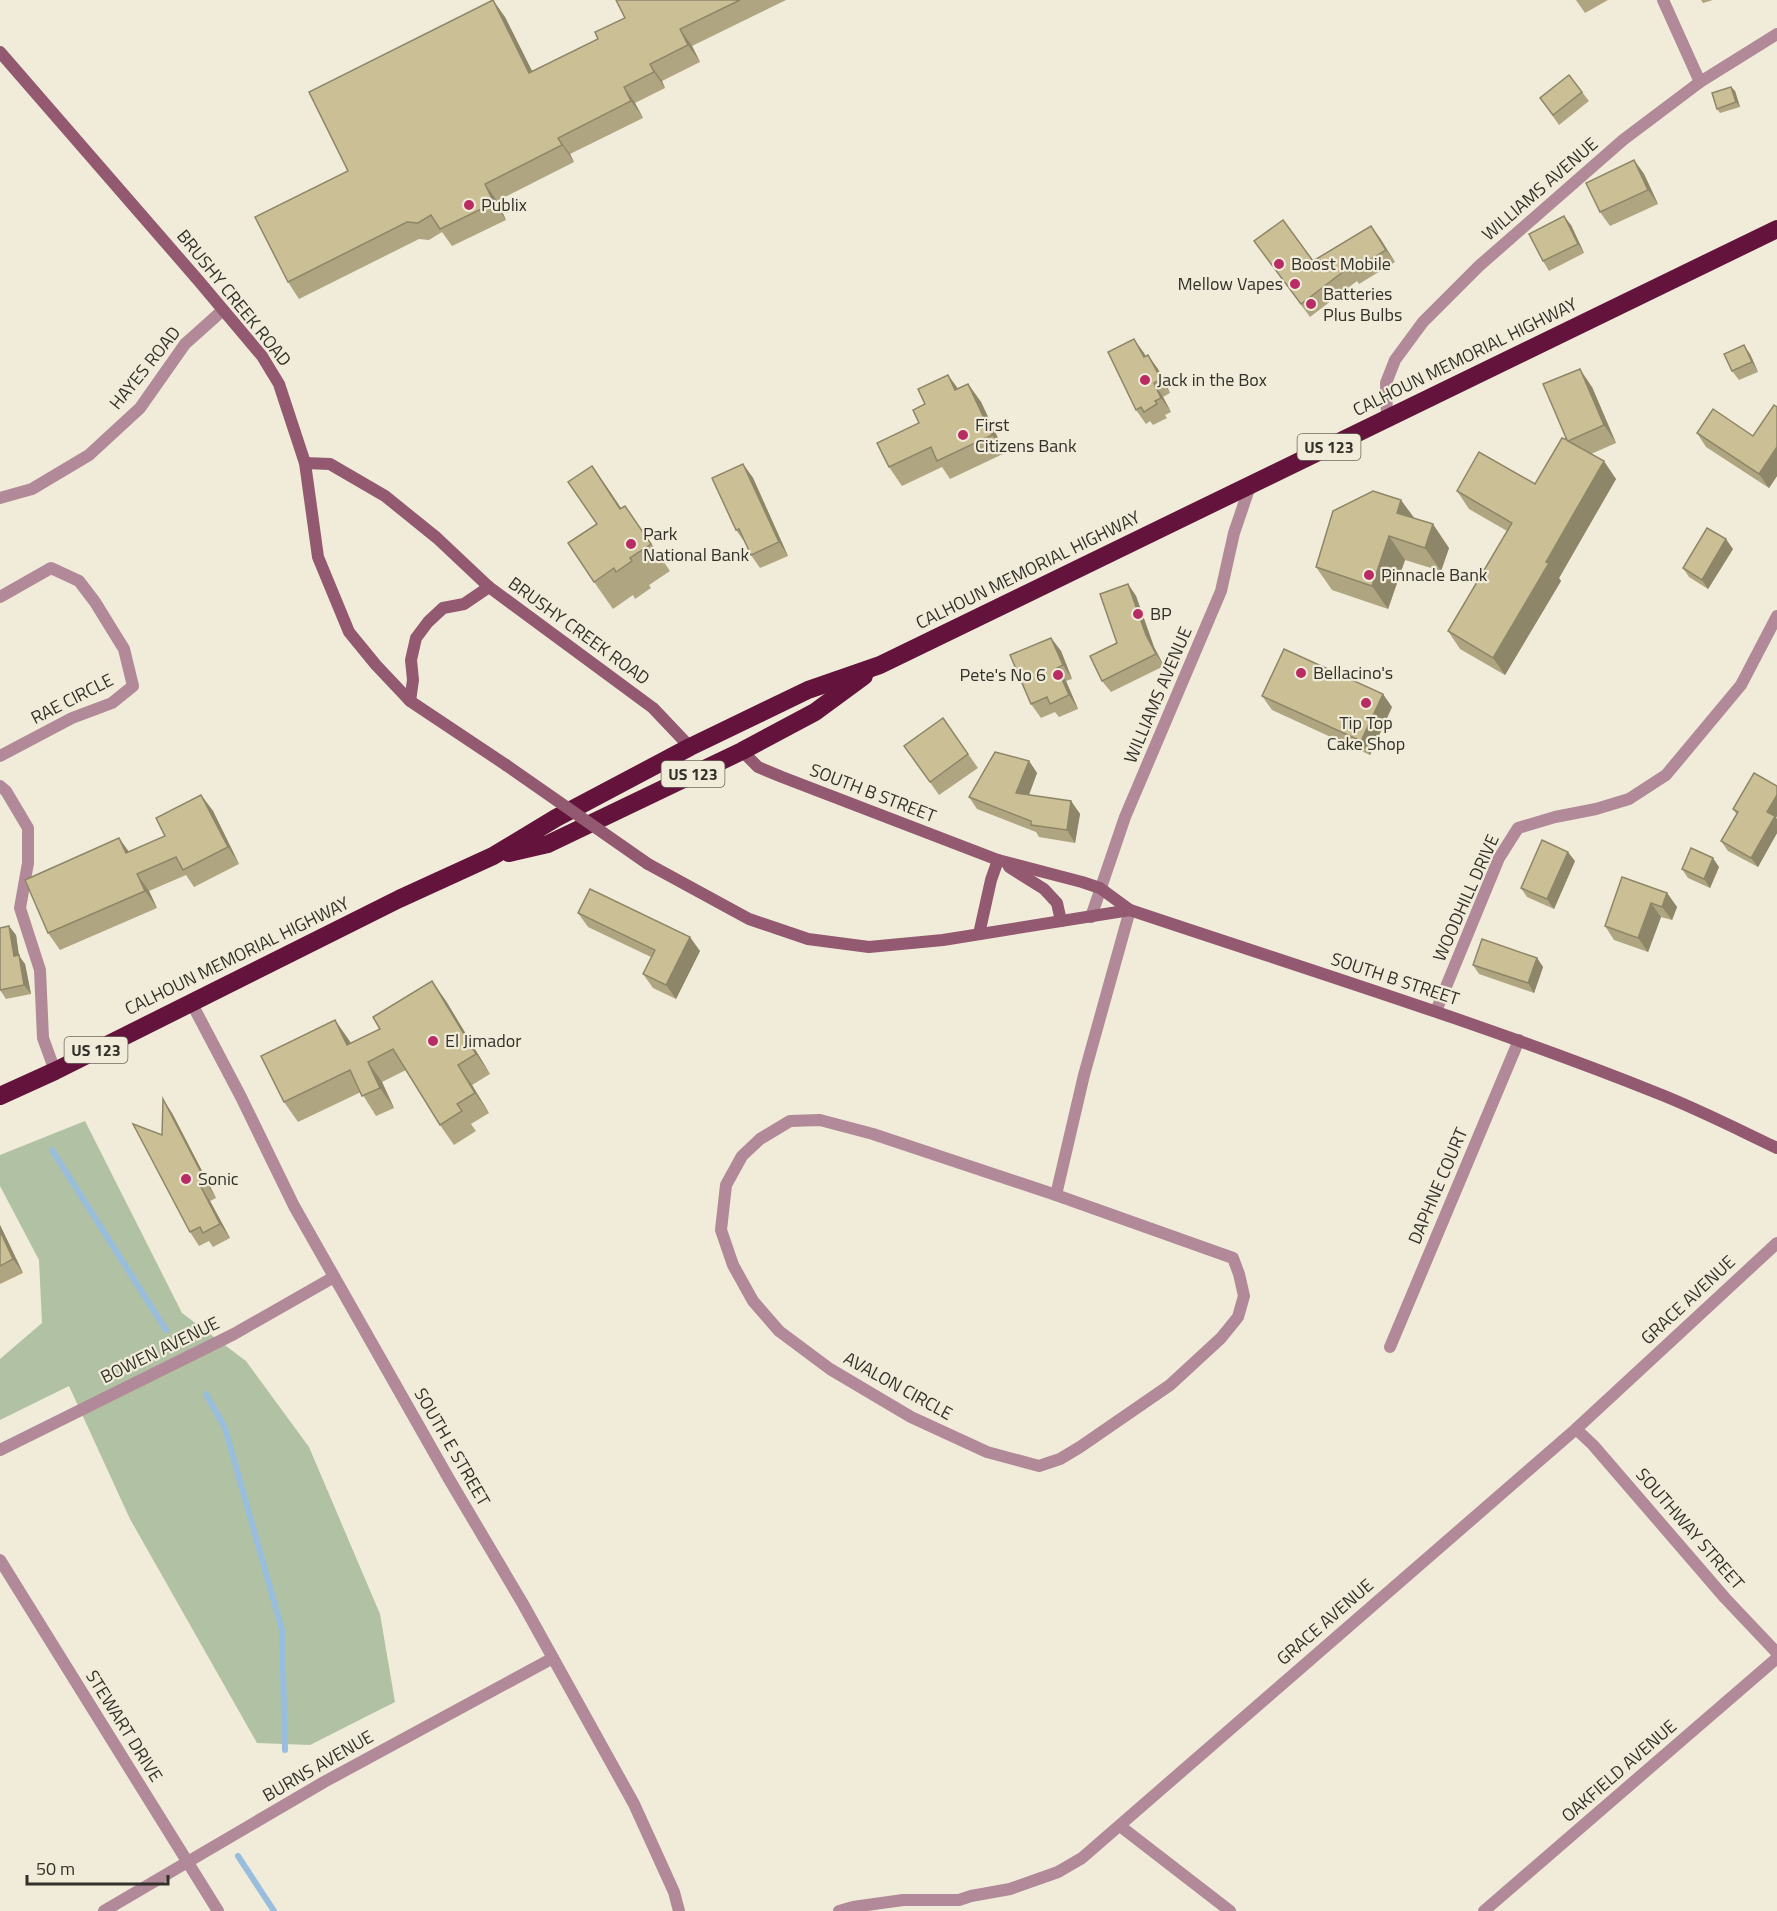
<svg xmlns="http://www.w3.org/2000/svg" width="1777" height="1911" viewBox="0 0 1777 1911" font-family="'Titillium Web',sans-serif">
  <rect width="100%" height="100%" fill="#f1ecd9"/>
  <polygon fill="#b1c1a3" points="85,1121 182,1313 246,1361 309,1447 380,1614 395,1702 310,1745 257,1743 130,1519 69,1386 0,1420 0,1359 42,1323 39,1260 0,1186 0,1155"/>
  <g fill="none" stroke-linecap="round" stroke-linejoin="round">
    <g stroke="#99bedd" stroke-width="6">
      <polyline points="52,1150 166,1330"/>
      <polyline points="206,1394 225,1428 282,1630 285,1750"/>
      <polyline points="238,1856 274,1911"/>
    </g>
    <g stroke="#b18998" stroke-width="12">
      <polyline points="1663,0 1700,82"/>
      <polyline points="1387,418 1386,383 1395,360 1423,322 1479,266 1623,140 1700,82 1777,34"/>
      <polyline points="0,498 32,489 89,455 140,408 185,344 223,310"/>
      <polyline points="0,597 51,568 79,581 95,602 124,649 133,686 112,703 72,718 0,756"/>
      <polyline points="0,786 6,791 28,828 28,863 20,908 40,970 43,1038 55,1071"/>
      <polyline points="1091,917 1125,817 1221,591 1234,533 1250,486"/>
      <polyline points="191,1002 241,1097 294,1206 449,1479 523,1604 634,1804 674,1892 679,1911"/>
      <polyline points="1436,1011 1499,858 1518,828 1555,817 1596,809 1629,799 1666,775 1741,685 1777,616"/>
      <polygon points="820,1120 873,1134 1056,1195 1233,1258 1239,1274 1244,1296 1238,1317 1221,1338 1170,1385 1080,1447 1060,1459 1039,1466 987,1452 911,1417 830,1369 779,1331 753,1301 733,1265 721,1230 726,1185 742,1156 760,1139 790,1121"/>
      <polyline points="1056,1195 1084,1075 1130,910"/>
      <polyline points="1390,1347 1519,1040"/>
      <polyline points="1576,1429 1593,1445 1725,1598 1777,1653"/>
      <polyline points="0,1450 234,1334 334,1277"/>
      <polyline points="0,1560 218,1911"/>
      <polyline points="1120,1826 1230,1911"/>
      <polyline points="104,1911 324,1782 553,1658"/>
      <polyline points="839,1911 853,1907 903,1900 959,1900 971,1896 1010,1889 1058,1872 1082,1858 1576,1429 1777,1243"/>
      <polyline points="1484,1911 1777,1658"/>
    </g>
    <g stroke="#925970" stroke-width="12">
      <polyline points="0,52 198,280 262,356 279,384 305,463 318,557 349,632 376,665 410,701 506,765"/>
      <polyline points="305,463 330,464 385,496 437,538 489,587 653,708 690,747"/>
      <polyline points="410,701 413,680 411,660 416,638 428,622 443,608 464,604 489,587"/>
      <path d="M742,751L758,767L782,777L998,860L1082,882L1100,888L1130,910C1306,969 1484,1024 1657,1093C1698,1109 1737,1129 1777,1148"/>
      <polyline points="648,864 749,919 808,939 869,947 943,940 1130,910"/>
      <polyline points="1009,867 1044,889 1057,903 1061,921"/>
      <polyline points="979,934 991,880 998,860"/>
    </g>
    <g stroke="#63133c" stroke-width="18">
      <polyline points="509,853 548,844 742,751 815,712 864,676"/>
      <polyline points="0,1096 55,1071 399,899 493,856 556,818 690,747 808,690 880,665 1777,229"/>
    </g>
    <polyline stroke="#925970" stroke-width="12" points="506,765 648,864"/>
  </g>
  <g fill="#afa580">
    <polygon points="616,0 786,0 692,46 700,62 662,81 665,88 635,103 643,118 570,154 574,162 497,201 506,220 452,246 442,232 429,240 419,239 299,299 288,282 348,171 505,17 532,71 598,39 625,18"/>
    <polygon points="1576,0 1608,0 1585,13"/>
    <polygon points="1701,0 1713,0 1703,3"/>
    <polygon points="1731,87 1735,91 1740,107 1720,113 1717,109"/>
    <polygon points="1582,92 1589,101 1559,125 1540,98"/>
    <polygon points="1634,160 1644,174 1658,204 1610,226 1600,212"/>
    <polygon points="1571,225 1584,253 1549,271 1543,261"/>
    <polygon points="1371,226 1395,262 1359,284 1357,281 1310,317 1254,241 1313,261"/>
    <polygon points="1144,353 1145,356 1158,369 1170,393 1163,397 1171,412 1165,415 1167,418 1153,425 1150,421 1146,424 1136,410"/>
    <polygon points="1750,354 1758,372 1739,380 1732,371"/>
    <polygon points="948,375 958,389 968,384 981,402 1005,453 950,479 942,467 902,486 889,467 919,423 925,404"/>
    <polygon points="1592,387 1616,443 1591,454 1616,479 1559,578 1561,581 1505,675 1460,649 1448,631 1507,531 1469,509 1457,491 1535,484 1567,440"/>
    <polygon points="1777,407 1777,476 1769,488 1706,447 1697,433 1753,436"/>
    <polygon points="743,464 753,478 788,556 760,568 751,555 746,544 736,530"/>
    <polygon points="592,466 621,508 625,506 670,571 649,585 651,588 635,599 633,595 613,609 594,582 597,524"/>
    <polygon points="1414,518 1449,548 1441,571 1405,560 1388,609 1332,590 1316,567"/>
    <polygon points="1733,549 1708,589 1689,577 1683,568"/>
    <polygon points="1128,584 1136,596 1154,647 1164,666 1111,692 1102,681 1117,643"/>
    <polygon points="1051,638 1061,651 1072,679 1066,681 1078,709 1059,717 1055,712 1041,718 1031,704"/>
    <polygon points="1262,696 1392,707 1370,755 1272,710"/>
    <polygon points="943,718 978,768 939,795 904,746"/>
    <polygon points="1029,761 1037,773 1029,795 1071,801 1080,814 1075,843 1039,837 1036,832 977,809 969,797"/>
    <polygon points="1777,786 1777,816 1776,818 1777,819 1777,833 1758,867 1728,851 1721,841 1737,815 1733,809"/>
    <polygon points="201,795 213,811 239,864 194,887 186,875 149,891 157,908 60,950 48,933 119,838 129,852 165,836"/>
    <polygon points="1575,861 1554,909 1527,897 1521,888"/>
    <polygon points="1719,867 1710,888 1688,878 1682,869"/>
    <polygon points="1667,893 1677,907 1672,920 1661,917 1648,952 1614,940 1605,926"/>
    <polygon points="578,913 700,951 676,999 653,988 643,974 651,957 588,927"/>
    <polygon points="0,928 16,935 19,956 25,964 31,994 6,999 0,990"/>
    <polygon points="1537,958 1543,967 1534,993 1479,974 1473,965"/>
    <polygon points="446,1001 490,1074 472,1085 489,1113 471,1124 476,1131 454,1145 440,1125 406,1070 382,1082 394,1108 376,1116 361,1092 298,1122 284,1102 349,1040 351,1044"/>
    <polygon points="172,1113 216,1198 210,1201 230,1238 213,1247 209,1241 199,1246 190,1232 162,1135"/>
    <polygon points="0,1225 23,1273 0,1284"/>
  </g>
  <g fill="#8e8668">
    <polygon points="493,0 505,17 541,89 529,73"/>
    <polygon points="680,29 692,46 700,62 688,45"/>
    <polygon points="650,64 662,81 665,88 654,72"/>
    <polygon points="624,87 635,103 643,118 631,101"/>
    <polygon points="1731,87 1735,91 1740,107 1736,102"/>
    <polygon points="558,138 570,154 574,162 562,145"/>
    <polygon points="1634,160 1644,174 1658,204 1648,190"/>
    <polygon points="485,184 497,201 506,220 494,203"/>
    <polygon points="1564,216 1571,225 1584,253 1578,244"/>
    <polygon points="1371,226 1380,238 1395,262 1386,250"/>
    <polygon points="1134,339 1144,353 1153,371 1144,357"/>
    <polygon points="1744,345 1750,354 1758,372 1752,362"/>
    <polygon points="1148,355 1158,369 1170,393 1161,379"/>
    <polygon points="1580,369 1592,387 1616,443 1604,425"/>
    <polygon points="948,375 961,393 955,390"/>
    <polygon points="1154,383 1163,397 1171,412 1161,398"/>
    <polygon points="968,384 981,402 1005,453 992,435"/>
    <polygon points="1777,447 1777,476 1769,488 1759,474"/>
    <polygon points="1604,461 1616,479 1559,578 1561,581 1505,675 1493,658 1546,562"/>
    <polygon points="743,464 753,478 788,556 779,542"/>
    <polygon points="592,466 611,493 639,536 620,509"/>
    <polygon points="1401,500 1418,523 1397,513"/>
    <polygon points="625,506 644,533 670,571 651,544"/>
    <polygon points="1433,524 1449,548 1441,571 1425,548"/>
    <polygon points="1389,536 1405,560 1388,609 1372,586"/>
    <polygon points="1726,539 1733,549 1708,589 1702,580"/>
    <polygon points="1128,584 1136,596 1154,647 1164,666 1156,654 1146,635"/>
    <polygon points="1051,638 1061,651 1072,679 1063,665"/>
    <polygon points="1057,668 1066,681 1078,709 1069,695"/>
    <polygon points="1383,694 1392,707 1370,755 1361,741"/>
    <polygon points="1029,761 1037,773 1025,805 1016,793"/>
    <polygon points="201,795 213,811 239,864 228,847"/>
    <polygon points="1777,795 1777,816 1776,818 1777,819 1777,833 1758,867 1751,858 1767,812"/>
    <polygon points="1071,801 1080,814 1075,843 1067,830"/>
    <polygon points="119,838 131,855 126,853"/>
    <polygon points="1568,852 1575,861 1554,909 1547,899"/>
    <polygon points="1713,858 1719,867 1710,888 1704,879"/>
    <polygon points="137,874 149,891 157,908 145,891"/>
    <polygon points="1667,893 1677,907 1672,920 1662,907"/>
    <polygon points="1651,903 1661,917 1648,952 1638,938"/>
    <polygon points="9,926 16,935 19,956 25,964 31,994 24,985 14,956"/>
    <polygon points="690,937 700,951 676,999 666,985"/>
    <polygon points="1537,958 1543,967 1534,993 1528,983"/>
    <polygon points="432,981 446,1001 490,1074 476,1054"/>
    <polygon points="335,1020 349,1040 362,1065 347,1045"/>
    <polygon points="368,1062 382,1082 394,1108 380,1088"/>
    <polygon points="458,1065 472,1085 489,1113 475,1093"/>
    <polygon points="163,1099 172,1113 216,1198 207,1184"/>
    <polygon points="201,1187 210,1201 230,1238 220,1224"/>
    <polygon points="0,1225 23,1273 13,1259 0,1231"/>
  </g>
  <g fill="#cbc095" stroke="#8e8668" stroke-width="1.5">
    <polygon points="493,0 529,73 598,39 595,32 625,18 616,0 740,0 680,29 688,45 650,64 654,72 624,87 631,101 558,138 562,145 485,184 494,203 440,229 431,215 418,223 407,222 288,282 255,217 348,171 309,92"/>
    <polygon points="1569,75 1582,92 1553,115 1540,98"/>
    <polygon points="1731,87 1736,102 1717,109 1712,93"/>
    <polygon points="1634,160 1648,190 1600,212 1586,183"/>
    <polygon points="1564,216 1578,244 1543,261 1529,234"/>
    <polygon points="1283,220 1313,261 1371,226 1386,250 1351,272 1348,268 1301,304 1254,241"/>
    <polygon points="1134,339 1144,357 1148,355 1161,379 1154,383 1161,398 1155,401 1157,404 1144,412 1141,407 1136,410 1108,352"/>
    <polygon points="1744,345 1752,362 1732,371 1724,354"/>
    <polygon points="1580,369 1604,425 1568,441 1604,461 1546,562 1549,563 1493,658 1448,631 1512,523 1457,491 1479,452 1535,484 1562,438 1567,440 1543,384"/>
    <polygon points="948,375 955,390 968,384 992,435 937,461 931,447 889,467 877,443 919,423 913,410 925,404 918,389"/>
    <polygon points="1774,405 1777,407 1777,447 1759,474 1697,433 1713,409 1753,436"/>
    <polygon points="743,464 779,542 751,555 739,529 736,530 712,478"/>
    <polygon points="592,466 620,509 625,506 651,544 630,558 632,561 616,572 614,568 594,582 568,543 597,524 568,482"/>
    <polygon points="1373,491 1401,500 1397,513 1433,524 1425,548 1389,536 1372,586 1316,567 1333,511"/>
    <polygon points="1707,528 1726,539 1702,580 1683,568"/>
    <polygon points="1128,584 1146,635 1156,654 1102,681 1090,656 1117,643 1100,594"/>
    <polygon points="1051,638 1063,665 1057,668 1069,695 1050,704 1047,697 1031,704 1010,655"/>
    <polygon points="1284,649 1383,694 1361,741 1262,696"/>
    <polygon points="943,718 968,754 930,782 904,746"/>
    <polygon points="995,752 1029,761 1016,793 1071,801 1067,830 1031,825 1031,821 969,797"/>
    <polygon points="1754,773 1777,786 1777,795 1767,812 1775,816 1751,858 1721,841 1738,812 1733,809"/>
    <polygon points="201,795 228,847 183,870 176,857 137,874 145,891 48,933 25,880 119,838 126,853 165,836 156,818"/>
    <polygon points="1542,840 1568,852 1547,899 1521,888"/>
    <polygon points="1691,848 1713,858 1704,879 1682,869"/>
    <polygon points="1622,877 1667,893 1662,907 1651,903 1638,938 1605,926"/>
    <polygon points="590,889 690,937 666,985 643,974 655,950 578,913"/>
    <polygon points="9,926 14,956 19,955 24,985 0,990 0,928"/>
    <polygon points="1482,939 1537,958 1528,983 1473,965"/>
    <polygon points="432,981 476,1054 458,1065 475,1093 457,1104 462,1111 440,1125 393,1049 368,1062 380,1088 362,1096 350,1070 284,1102 261,1056 335,1020 347,1045 380,1029 373,1017"/>
    <polygon points="163,1099 207,1184 201,1187 220,1224 203,1233 200,1227 190,1232 133,1124 162,1135"/>
    <polygon points="0,1231 13,1259 0,1266"/>
  </g>
  <g fill="#b92c63" stroke="#f1ecd9" stroke-width="2">
    <circle cx="469" cy="205" r="6"/>
    <circle cx="1279" cy="264" r="6"/>
    <circle cx="1295" cy="284" r="6"/>
    <circle cx="1311" cy="304" r="6"/>
    <circle cx="1145" cy="380" r="6"/>
    <circle cx="963" cy="435" r="6"/>
    <circle cx="631" cy="544" r="6"/>
    <circle cx="1369" cy="575" r="6"/>
    <circle cx="1138" cy="614" r="6"/>
    <circle cx="1301" cy="673" r="6"/>
    <circle cx="1058" cy="675" r="6"/>
    <circle cx="1366" cy="703" r="6"/>
    <circle cx="433" cy="1041" r="6"/>
    <circle cx="186" cy="1179" r="6"/>
  </g>
  <g text-anchor="middle" stroke-width="4.5" stroke-linejoin="round" paint-order="stroke">
    <g fill="#f1ecd9" stroke="#6c695e" stroke-width="1.5">
      <rect x="1297.5" y="434" width="63" height="26" rx="4.5"/>
      <rect x="661.5" y="761" width="63" height="26" rx="4.5"/>
      <rect x="64.5" y="1037" width="63" height="26" rx="4.5"/>
    </g>
    <g font-size="16" font-weight="bold" fill="#33312a">
      <text x="1329" y="453">US 123</text>
      <text x="693" y="780">US 123</text>
      <text x="96" y="1056">US 123</text>
    </g>
    <g font-size="18" fill="#33312a" stroke="#f1ecd9">
      <text transform="translate(1540 189) rotate(-41)" y="6">WILLIAMS AVENUE</text>
      <text transform="translate(234 298) rotate(51)" y="6">BRUSHY CREEK ROAD</text>
      <text transform="translate(1465 357) rotate(-26)" y="6">CALHOUN MEMORIAL HIGHWAY</text>
      <text transform="translate(145 368) rotate(-51)" y="6">HAYES ROAD</text>
      <text transform="translate(1028 570) rotate(-26)" y="6">CALHOUN MEMORIAL HIGHWAY</text>
      <text transform="translate(579 631) rotate(36)" y="6">BRUSHY CREEK ROAD</text>
      <text transform="translate(1158 695) rotate(-67)" y="6">WILLIAMS AVENUE</text>
      <text transform="translate(72 699) rotate(-27)" y="6">RAE CIRCLE</text>
      <text transform="translate(873 793) rotate(21)" y="6">SOUTH B STREET</text>
      <text transform="translate(1466 898) rotate(-66)" y="6">WOODHILL DRIVE</text>
      <text transform="translate(237 956) rotate(-26)" y="6">CALHOUN MEMORIAL HIGHWAY</text>
      <text transform="translate(1395 979) rotate(18)" y="6">SOUTH B STREET</text>
      <text transform="translate(1438 1186) rotate(-67)" y="6">DAPHNE COURT</text>
      <text transform="translate(1688 1300) rotate(-43)" y="6">GRACE AVENUE</text>
      <text transform="translate(160 1350) rotate(-26)" y="6">BOWEN AVENUE</text>
      <text transform="translate(898 1386) rotate(29)" y="6">AVALON CIRCLE</text>
      <text transform="translate(452 1447) rotate(60)" y="6">SOUTH E STREET</text>
      <text transform="translate(1690 1529) rotate(49)" y="6">SOUTHWAY STREET</text>
      <text transform="translate(1325 1622) rotate(-41)" y="6">GRACE AVENUE</text>
      <text transform="translate(124 1726) rotate(58)" y="6">STEWART DRIVE</text>
      <text transform="translate(318 1766) rotate(-30)" y="6">BURNS AVENUE</text>
      <text transform="translate(1619 1771) rotate(-41)" y="6">OAKFIELD AVENUE</text>
    </g>
    <g font-size="18" fill="#33312a" stroke="#f1ecd9" text-anchor="start">
      <text x="481" y="211">Publix</text>
      <text x="1291" y="270">Boost Mobile</text>
      <text x="1283" y="290" text-anchor="end">Mellow Vapes</text>
      <text x="1323" y="300">Batteries<tspan x="1323" dy="21">Plus Bulbs</tspan></text>
      <text x="1157" y="386">Jack in the Box</text>
      <text x="975" y="431">First<tspan x="975" dy="21">Citizens Bank</tspan></text>
      <text x="643" y="540">Park<tspan x="643" dy="21">National Bank</tspan></text>
      <text x="1381" y="581">Pinnacle Bank</text>
      <text x="1150" y="620">BP</text>
      <text x="1313" y="679">Bellacino's</text>
      <text x="1046" y="681" text-anchor="end">Pete's No 6</text>
      <text x="1366" y="729" text-anchor="middle">Tip Top<tspan x="1366" dy="21">Cake Shop</tspan></text>
      <text x="445" y="1047">El Jimador</text>
      <text x="198" y="1185">Sonic</text>
    </g>
  </g>
  <path d="M27 1875v9h141v-9" fill="none" stroke="#33312a" stroke-width="3"/>
  <text x="36" y="1875" font-size="18" fill="#33312a" stroke="#f1ecd9" stroke-width="4.5" paint-order="stroke">50 m</text>
</svg>
